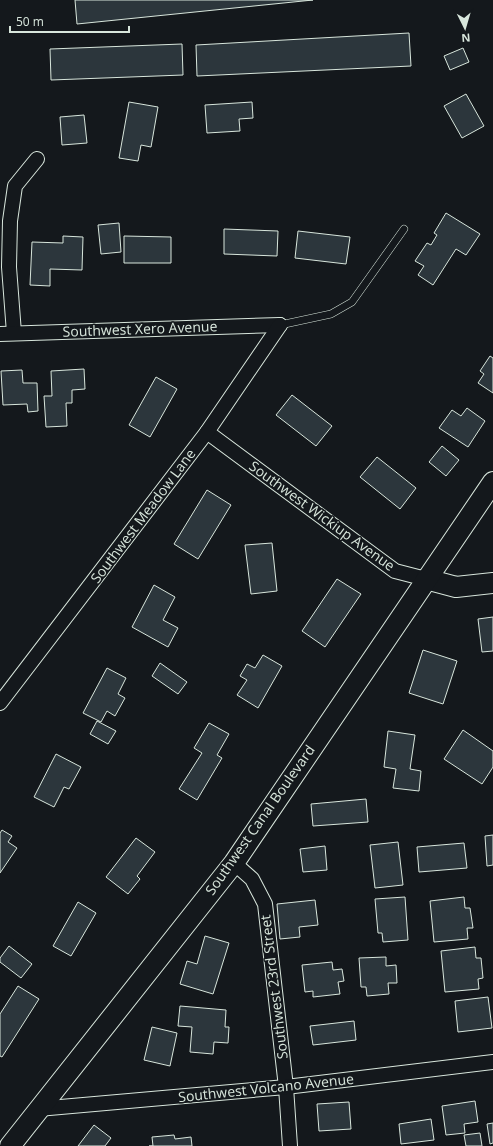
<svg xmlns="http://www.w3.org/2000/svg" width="493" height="1146" viewBox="0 0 493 1146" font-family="'Open Sans',sans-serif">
  <rect width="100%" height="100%" fill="#14181c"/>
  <g fill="#2c363c" stroke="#d8e6dc">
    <polygon points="75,0 313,0 77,24"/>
    <polygon points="409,33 411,66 197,76 196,45"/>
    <polygon points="182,44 183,75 51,80 50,49"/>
    <polygon points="463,48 469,62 450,70 444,56"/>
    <polygon points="466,94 484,126 462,138 444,106"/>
    <polygon points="129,102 158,107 151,147 141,145 138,161 119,158"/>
    <polygon points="252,102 253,118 239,119 240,131 207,133 205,105"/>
    <polygon points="84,115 87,143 62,145 60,117"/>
    <polygon points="446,213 480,234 466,255 456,249 433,285 418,275 424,266 415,261 427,243 431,245 437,235 434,233"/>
    <polygon points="119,223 121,252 101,254 98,225"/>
    <polygon points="224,229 278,231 277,256 224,254"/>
    <polygon points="298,231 350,237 346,264 295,258"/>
    <polygon points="63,236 83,237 82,270 50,269 50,286 30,285 32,242 63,243"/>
    <polygon points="124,236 171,237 171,263 124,263"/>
    <polygon points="490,356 493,358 493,393 478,383 484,374 480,371"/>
    <polygon points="84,369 85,389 72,390 72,403 66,403 67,426 46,427 44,396 52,396 51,371"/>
    <polygon points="22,370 23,383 37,383 38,411 28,412 27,404 3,405 1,371"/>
    <polygon points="156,377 177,389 150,437 129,425"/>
    <polygon points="292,395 332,426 316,446 276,415"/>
    <polygon points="467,408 485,421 468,447 439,428 452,410 461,416"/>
    <polygon points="442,446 459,460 446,476 429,462"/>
    <polygon points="377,457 416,488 400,509 360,477"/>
    <polygon points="207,490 231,505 198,559 174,544"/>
    <polygon points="272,543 277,591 251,594 245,545"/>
    <polygon points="337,579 361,594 325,647 302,631"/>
    <polygon points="154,585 175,597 163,620 178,628 168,647 132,627"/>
    <polygon points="493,617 493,651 482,652 478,619"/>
    <polygon points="423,650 457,661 443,704 409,693"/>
    <polygon points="263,655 282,666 258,708 237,695 247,680 240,676 247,664 255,668"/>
    <polygon points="160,663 187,682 178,694 152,676"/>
    <polygon points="107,668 126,678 118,694 125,698 115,716 107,711 101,722 83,713"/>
    <polygon points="97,721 116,731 108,744 90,734"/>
    <polygon points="209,723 229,734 217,755 222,758 197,800 179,789 202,753 194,748"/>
    <polygon points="463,730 493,751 493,767 482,784 444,759"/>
    <polygon points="388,731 415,735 410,769 421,771 419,791 393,788 396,769 384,767"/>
    <polygon points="56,754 81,767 69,789 64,787 54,807 34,797"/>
    <polygon points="366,799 368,822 313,826 311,804"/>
    <polygon points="2,830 12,836 8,842 17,848 0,873 0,833"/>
    <polygon points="493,835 493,865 487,866 485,836"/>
    <polygon points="136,838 155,852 137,876 140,879 128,894 106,877"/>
    <polygon points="398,842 403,885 375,888 370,845"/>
    <polygon points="464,843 467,868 419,872 417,847"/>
    <polygon points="325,846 327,870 303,872 300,849"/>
    <polygon points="405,897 408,940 383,942 382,933 378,933 375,899"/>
    <polygon points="464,897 465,908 470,908 473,928 467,928 468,939 434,942 430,901"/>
    <polygon points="315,900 318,925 299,927 300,937 280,939 277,904"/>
    <polygon points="78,902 96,913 71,956 53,946"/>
    <polygon points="205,936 229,943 213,994 180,984 187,961 197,964"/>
    <polygon points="9,946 32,964 21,978 0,962 0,958"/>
    <polygon points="475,947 476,958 481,958 483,978 478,979 479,989 445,992 441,951"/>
    <polygon points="386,957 386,966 396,965 397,983 388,983 389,994 367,996 366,987 361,987 359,958"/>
    <polygon points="332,962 333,970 342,969 344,981 338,982 340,994 313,997 313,991 305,992 302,965"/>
    <polygon points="18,986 39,999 2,1057 0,1056 0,1014"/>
    <polygon points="488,997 492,1028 458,1032 455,1001"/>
    <polygon points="180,1006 226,1010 225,1027 229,1027 228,1043 214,1042 213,1054 190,1052 192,1027 178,1026"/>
    <polygon points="354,1021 356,1040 313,1045 310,1026"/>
    <polygon points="152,1027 177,1033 170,1066 144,1060"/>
    <polygon points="475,1101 478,1122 464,1124 465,1133 446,1135 442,1106"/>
    <polygon points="349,1102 351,1129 319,1131 317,1104"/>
    <polygon points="431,1119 434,1140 401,1144 399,1124"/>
    <polygon points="493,1123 493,1143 490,1144 487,1124"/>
    <polygon points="94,1125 111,1138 105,1146 78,1146"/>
    <polygon points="480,1133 482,1146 466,1146 464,1135"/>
    <polygon points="174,1135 175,1139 191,1137 192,1146 149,1146 153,1146 152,1137"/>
  </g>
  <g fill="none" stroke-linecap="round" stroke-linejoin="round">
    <defs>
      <polyline id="lane" points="280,325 331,314 352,302 404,229"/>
      <g id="street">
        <polyline points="14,333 9,267 10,221 15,186 37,159"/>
        <polyline points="0,334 280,325"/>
        <polyline points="207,432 395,571 426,579"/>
        <polyline points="0,703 207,432 280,325"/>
        <polyline points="234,863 252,879 265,904 286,1087 290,1146"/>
        <polyline points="38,1109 286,1087 493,1062"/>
      </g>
      <g id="secondary">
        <polyline points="426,579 456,587 493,583"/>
        <polyline points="10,1146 234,863 493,482"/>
      </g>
    </defs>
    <use href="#lane" stroke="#d8e6dc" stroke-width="8"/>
    <use href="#street" stroke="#d8e6dc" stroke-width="16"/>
    <use href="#secondary" stroke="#d8e6dc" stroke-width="22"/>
    <use href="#lane" stroke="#14181c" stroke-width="7"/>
    <use href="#street" stroke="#14181c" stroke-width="14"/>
    <use href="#secondary" stroke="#14181c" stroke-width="20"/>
  </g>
  <g text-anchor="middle" stroke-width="3" stroke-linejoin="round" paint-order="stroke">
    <g font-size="14" fill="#d8e6dc" stroke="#14181c">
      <text transform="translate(140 329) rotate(-2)" y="5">Southwest Xero Avenue</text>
      <text transform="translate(143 516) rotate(-53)" y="5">Southwest Meadow Lane</text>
      <text transform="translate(322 516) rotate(36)" y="5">Southwest Wickiup Avenue</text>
      <text transform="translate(260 820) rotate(-55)" y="5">Southwest Canal Boulevard</text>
      <text transform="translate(274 987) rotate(-97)" y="5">Southwest 23rd Street</text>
      <text transform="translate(266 1088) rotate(-6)" y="5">Southwest Volcano Avenue</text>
    </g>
  </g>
  <g transform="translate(465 28) rotate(175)" stroke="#14181c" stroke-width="3" paint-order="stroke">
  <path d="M0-3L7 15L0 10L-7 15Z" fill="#d8e6dc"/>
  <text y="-6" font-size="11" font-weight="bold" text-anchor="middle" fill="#d8e6dc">N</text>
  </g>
  <path d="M10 26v6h119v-6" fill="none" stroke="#d8e6dc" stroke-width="2"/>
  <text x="16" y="26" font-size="12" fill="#d8e6dc" stroke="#14181c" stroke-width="3" paint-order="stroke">50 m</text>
</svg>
